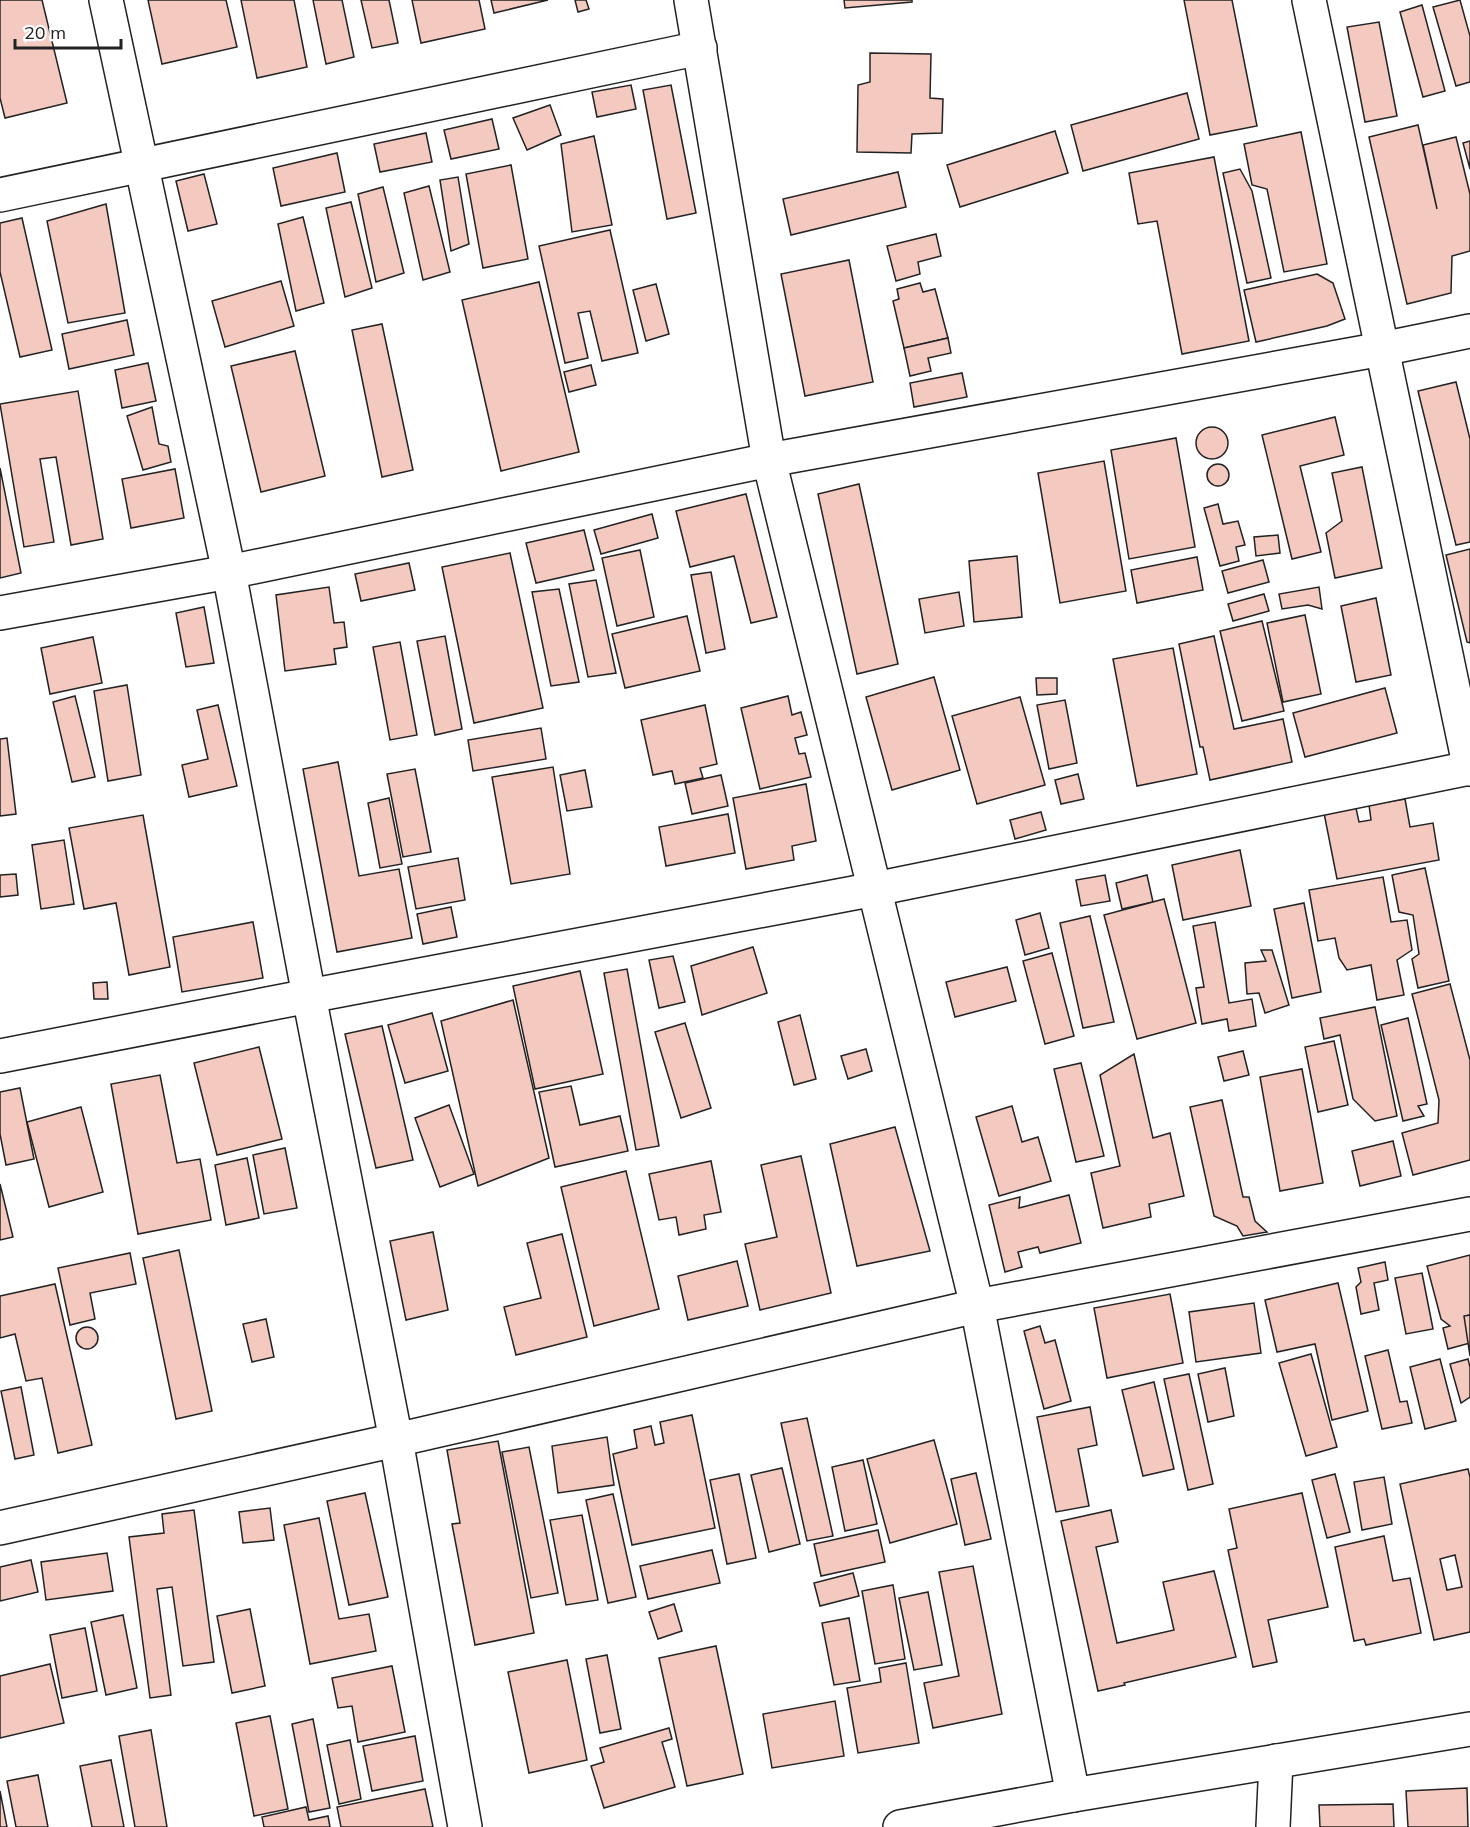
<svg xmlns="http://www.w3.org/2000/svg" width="1470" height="1827" viewBox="0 0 1470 1827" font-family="Mulish,sans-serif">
  <rect width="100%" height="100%" fill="#fff"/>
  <g fill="#f3c9c0" stroke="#222" stroke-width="1.5" fill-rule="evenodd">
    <polygon points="0,0 42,0 67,103 5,118 0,98"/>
    <polygon points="148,0 226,0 237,47 162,64"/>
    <polygon points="241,0 294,0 307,67 257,78"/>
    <polygon points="313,0 342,0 354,57 326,64"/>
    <polygon points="361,0 389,0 398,43 372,48"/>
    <polygon points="412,0 479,0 485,29 421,43"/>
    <polygon points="491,0 548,0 494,13"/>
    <polygon points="575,0 586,0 589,9 578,12"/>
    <polygon points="844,0 912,0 912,2 845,8"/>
    <polygon points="1184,0 1232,0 1257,126 1210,135"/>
    <polygon points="1460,0 1470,36 1470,82 1456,86 1433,7"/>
    <polygon points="1422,5 1445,91 1423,97 1400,12"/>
    <polygon points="1379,22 1397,116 1365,122 1347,27"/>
    <polygon points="870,53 931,54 930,98 943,99 942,133 912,134 911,153 857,152 858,85 870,82"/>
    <polygon points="631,85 636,109 597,117 592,92"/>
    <polygon points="671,85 696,213 667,219 643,90"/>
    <polygon points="1187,93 1199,139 1083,171 1071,125"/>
    <polygon points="550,105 561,135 527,150 513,118"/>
    <polygon points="492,119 499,149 451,159 444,130"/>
    <polygon points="1418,125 1437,209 1423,145 1456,137 1470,194 1470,251 1452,256 1451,293 1407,304 1369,137"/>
    <polygon points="1055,131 1068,173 960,207 947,165"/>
    <polygon points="1301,132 1327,264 1284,272 1267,189 1252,185 1244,144"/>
    <polygon points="426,133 432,162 380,172 374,144"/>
    <polygon points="594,136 612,225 572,232 561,144"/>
    <polygon points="1470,141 1470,169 1463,143"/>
    <polygon points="337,153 345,192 281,206 273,168"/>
    <polygon points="1214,157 1249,341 1182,354 1157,221 1138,224 1129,173"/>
    <polygon points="511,165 528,259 483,268 466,174"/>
    <polygon points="1240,169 1252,191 1271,278 1247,283 1223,173"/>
    <polygon points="898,172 906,207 791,235 783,199"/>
    <polygon points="204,174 217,224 188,231 176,181"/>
    <polygon points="458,177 469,244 451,251 440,180"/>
    <polygon points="429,186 450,272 423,280 404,193"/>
    <polygon points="383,187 404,273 376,282 358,194"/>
    <polygon points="351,202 372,288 345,297 326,208"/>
    <polygon points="106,204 125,313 68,323 47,221"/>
    <polygon points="303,217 324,303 296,311 278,224"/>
    <polygon points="22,218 52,350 20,357 0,272 0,223"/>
    <polygon points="610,230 638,353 602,361 590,311 578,313 588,358 565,363 539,246"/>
    <polygon points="936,234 941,256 918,262 920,274 896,281 887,246"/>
    <polygon points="849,260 873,382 805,396 781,274"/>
    <polygon points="1317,274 1333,283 1345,319 1327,326 1256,342 1244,290"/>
    <polygon points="281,281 294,326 225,347 212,301"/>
    <polygon points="539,282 579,452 501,471 462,300"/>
    <polygon points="920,283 923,292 935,289 948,338 904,348 893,301 899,299 897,289"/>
    <polygon points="656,284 669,334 646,341 633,290"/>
    <polygon points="127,320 134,355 69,369 62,334"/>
    <polygon points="382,324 413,470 382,477 352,330"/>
    <polygon points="948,338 951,353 928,358 931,371 910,376 904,348"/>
    <polygon points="295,351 325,476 261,492 231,366"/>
    <polygon points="148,363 156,401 122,408 115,370"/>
    <polygon points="591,365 596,385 569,392 564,372"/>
    <polygon points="962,373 967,397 914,407 910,383"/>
    <polygon points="1456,382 1470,439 1470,542 1456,545 1418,391"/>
    <polygon points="78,391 103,539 71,545 56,457 40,459 54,542 24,547 0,404"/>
    <polygon points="152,407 159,444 168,446 171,462 143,470 127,416"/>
    <polygon points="1335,417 1344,455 1300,466 1321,552 1292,559 1262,435"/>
    <circle cx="1212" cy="443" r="16"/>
    <polygon points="1176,438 1195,547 1129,559 1111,450"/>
    <polygon points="1104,461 1126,591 1060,603 1038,473"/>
    <circle cx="1218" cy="475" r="11"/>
    <polygon points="1362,467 1382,568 1335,578 1326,533 1342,521 1332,473"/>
    <polygon points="0,468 21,573 0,578"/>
    <polygon points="175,469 184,518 131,528 122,479"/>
    <polygon points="859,484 898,664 857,674 818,494"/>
    <polygon points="746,494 777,617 751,623 734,556 690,567 676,511"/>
    <polygon points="1218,504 1223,524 1238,521 1245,545 1236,547 1239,561 1220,566 1204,508"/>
    <polygon points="652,514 658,538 601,554 594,530"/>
    <polygon points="584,530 594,570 536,583 526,543"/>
    <polygon points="1278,535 1280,553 1256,556 1254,537"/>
    <polygon points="1470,549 1470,643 1467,642 1446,555"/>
    <polygon points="640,550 654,617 617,626 602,558"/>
    <polygon points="510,553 543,708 474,723 442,567"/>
    <polygon points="1017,556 1022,617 974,622 969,561"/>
    <polygon points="1197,557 1203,590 1137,603 1131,570"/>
    <polygon points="1263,560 1269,582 1228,593 1222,571"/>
    <polygon points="409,563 415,590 361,601 355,574"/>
    <polygon points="711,572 725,649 706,653 691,575"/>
    <polygon points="596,580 616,673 588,677 569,584"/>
    <polygon points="329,587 334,623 344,622 347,647 334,649 336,664 285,671 276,595"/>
    <polygon points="1319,587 1322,609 1308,605 1282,609 1279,594"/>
    <polygon points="559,589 579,682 551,686 532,592"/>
    <polygon points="959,592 964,626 925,633 919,599"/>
    <polygon points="1264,594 1269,611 1233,621 1228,604"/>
    <polygon points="1376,598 1391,675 1356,682 1341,606"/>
    <polygon points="204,607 214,663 186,667 176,613"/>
    <polygon points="1305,615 1321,694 1283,702 1267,623"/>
    <polygon points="687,616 700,671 625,688 612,634"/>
    <polygon points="1262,621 1284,711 1242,721 1220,631"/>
    <polygon points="445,636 462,729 435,735 417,641"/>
    <polygon points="1214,636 1234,729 1283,719 1292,762 1210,780 1203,747 1200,747 1179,644"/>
    <polygon points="93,637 102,683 50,694 41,648"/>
    <polygon points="400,642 417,735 390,740 373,647"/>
    <polygon points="1173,648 1197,774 1137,786 1113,659"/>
    <polygon points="934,677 960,770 892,790 866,697"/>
    <polygon points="1036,678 1057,678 1057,694 1037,695"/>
    <polygon points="127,685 141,775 108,781 94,691"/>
    <polygon points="1385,688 1397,733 1305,757 1293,713"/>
    <polygon points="75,696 95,777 72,782 53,702"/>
    <polygon points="788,696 792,715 801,712 807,735 795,738 799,754 805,753 811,777 760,789 741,708"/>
    <polygon points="1020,697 1045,785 977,804 952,716"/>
    <polygon points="1065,700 1077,763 1049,769 1037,705"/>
    <polygon points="218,705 237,786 189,797 182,765 208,759 197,710"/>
    <polygon points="705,705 717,764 700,768 703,778 675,784 672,771 653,775 641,720"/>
    <polygon points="541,728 546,759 473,771 468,740"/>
    <polygon points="7,738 16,814 0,816 0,739"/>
    <polygon points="338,762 359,876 399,869 412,938 337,952 303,769"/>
    <polygon points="553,767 570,874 511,884 492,777"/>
    <polygon points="415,769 431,852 403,857 387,774"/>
    <polygon points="585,770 592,807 567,811 560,775"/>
    <polygon points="1078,774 1084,799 1061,804 1055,780"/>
    <polygon points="721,775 728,806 692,814 685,783"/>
    <polygon points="806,784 816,841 792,846 794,860 746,869 733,798"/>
    <polygon points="389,798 402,864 380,868 368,803"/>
    <polygon points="1405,799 1410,827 1433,823 1439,860 1337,879 1324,813 1356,808 1359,822 1371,820 1369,805"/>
    <polygon points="1041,812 1046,830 1015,839 1010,820"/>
    <polygon points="728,814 735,853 666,866 659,827"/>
    <polygon points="143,815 170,967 129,975 116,903 84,909 69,828"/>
    <polygon points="64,840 74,904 41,909 32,845"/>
    <polygon points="1240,850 1251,906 1183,920 1172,865"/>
    <polygon points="458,858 465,900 416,909 408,867"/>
    <polygon points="1425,868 1449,981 1418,988 1412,959 1419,954 1413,915 1399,912 1392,875"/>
    <polygon points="16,874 18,895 0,897 0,875"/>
    <polygon points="1105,875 1110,901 1081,906 1076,880"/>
    <polygon points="1147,875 1153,902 1122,909 1116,883"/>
    <polygon points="1383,877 1391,922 1407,920 1412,950 1397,960 1404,995 1377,1000 1371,965 1347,970 1339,958 1335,938 1318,941 1309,890"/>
    <polygon points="1164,899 1196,1023 1137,1039 1104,915"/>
    <polygon points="1304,903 1321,992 1292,998 1274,909"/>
    <polygon points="451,907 457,937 423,944 417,914"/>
    <polygon points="1040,913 1049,948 1025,955 1016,920"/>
    <polygon points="1090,916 1114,1022 1083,1028 1060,923"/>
    <polygon points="253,922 263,978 182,992 173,937"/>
    <polygon points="1215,922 1229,1003 1252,999 1256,1026 1229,1031 1227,1019 1202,1024 1196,988 1204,987 1193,926"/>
    <polygon points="753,947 767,993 702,1015 691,966"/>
    <polygon points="1261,950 1272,950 1289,1005 1265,1013 1259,993 1247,994 1245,963 1266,961"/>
    <polygon points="1052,953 1074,1036 1045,1044 1023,961"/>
    <polygon points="673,956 685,1002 659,1008 649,960"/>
    <polygon points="1007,967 1016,1001 955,1017 946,982"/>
    <polygon points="627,969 659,1146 636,1150 604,973"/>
    <polygon points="580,971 603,1074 535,1089 513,986"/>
    <polygon points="107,982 108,999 94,999 93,983"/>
    <polygon points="1450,984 1470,1060 1470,1160 1413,1175 1402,1133 1438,1123 1439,1100 1412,994"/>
    <polygon points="513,1000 549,1158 478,1186 441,1021"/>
    <polygon points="1375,1007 1397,1116 1375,1121 1353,1099 1340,1035 1324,1039 1320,1018"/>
    <polygon points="432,1013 448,1071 405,1083 388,1025"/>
    <polygon points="800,1015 816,1079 794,1085 778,1022"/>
    <polygon points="1408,1018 1427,1104 1418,1106 1424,1116 1403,1121 1381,1025"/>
    <polygon points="685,1023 711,1108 681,1118 655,1032"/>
    <polygon points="382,1026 413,1160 376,1168 345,1034"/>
    <polygon points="1334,1041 1348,1105 1318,1112 1305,1047"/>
    <polygon points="259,1047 282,1139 217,1155 194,1063"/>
    <polygon points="866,1049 872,1071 848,1079 841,1056"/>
    <polygon points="1243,1051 1249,1075 1224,1081 1218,1057"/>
    <polygon points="1134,1054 1153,1138 1170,1133 1184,1196 1149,1204 1151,1217 1103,1228 1091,1173 1120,1166 1100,1075"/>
    <polygon points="1081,1063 1104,1156 1076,1162 1054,1069"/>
    <polygon points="1302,1069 1323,1183 1280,1191 1260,1077"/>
    <polygon points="160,1075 177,1163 200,1159 211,1220 138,1234 111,1084"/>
    <polygon points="571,1086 580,1125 620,1116 628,1151 555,1167 539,1092"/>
    <polygon points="20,1088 34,1159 6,1165 0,1134 0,1092"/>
    <polygon points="1222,1100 1243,1197 1249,1197 1255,1221 1267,1232 1243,1236 1237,1226 1214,1216 1190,1107"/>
    <polygon points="449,1105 474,1174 440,1187 415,1118"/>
    <polygon points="1012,1106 1022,1142 1038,1137 1051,1181 999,1196 976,1117"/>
    <polygon points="81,1107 103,1192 49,1207 27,1122"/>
    <polygon points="895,1127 930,1251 857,1266 830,1144"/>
    <polygon points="1393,1141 1401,1176 1360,1186 1352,1151"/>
    <polygon points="285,1148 297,1208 264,1214 253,1155"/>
    <polygon points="801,1156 831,1293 760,1310 745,1244 777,1237 761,1165"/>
    <polygon points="247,1158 259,1218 226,1225 215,1165"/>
    <polygon points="711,1161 721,1212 704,1215 706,1229 679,1235 676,1217 659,1220 649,1174"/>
    <polygon points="626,1171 659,1309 594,1326 561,1187"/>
    <polygon points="0,1184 13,1237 0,1240"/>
    <polygon points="1069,1195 1081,1243 1040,1253 1038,1247 1018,1252 1022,1267 1005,1272 989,1205 1020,1197 1019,1208"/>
    <polygon points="433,1232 448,1310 406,1320 390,1241"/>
    <polygon points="562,1234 587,1337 516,1355 504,1307 541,1298 527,1243"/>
    <polygon points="179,1250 212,1411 176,1419 143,1258"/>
    <polygon points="130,1253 136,1284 90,1293 95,1319 70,1325 58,1268"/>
    <polygon points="1470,1255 1470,1315 1465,1316 1470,1334 1470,1343 1448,1349 1443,1328 1450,1326 1441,1319 1427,1266"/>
    <polygon points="737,1261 748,1306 688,1320 678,1276"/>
    <polygon points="1385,1262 1388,1280 1374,1283 1379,1310 1361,1314 1356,1287 1361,1282 1358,1268"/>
    <polygon points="1422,1273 1433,1329 1406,1334 1395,1278"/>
    <polygon points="1338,1283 1368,1411 1332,1420 1315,1344 1277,1352 1265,1300"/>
    <polygon points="55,1284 92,1445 58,1453 42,1378 26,1381 15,1334 0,1338 0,1296"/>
    <polygon points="1170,1294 1183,1363 1107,1378 1094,1308"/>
    <polygon points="1254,1303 1261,1353 1196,1362 1189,1312"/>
    <polygon points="1470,1315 1470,1356 1464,1316"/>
    <polygon points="266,1319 274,1357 252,1362 243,1324"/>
    <polygon points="1040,1326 1045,1343 1055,1340 1071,1401 1044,1409 1024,1331"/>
    <circle cx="87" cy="1338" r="11"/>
    <polygon points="1388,1350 1400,1402 1407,1401 1412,1423 1382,1429 1365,1356"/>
    <polygon points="1311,1354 1337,1447 1306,1456 1279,1363"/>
    <polygon points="1440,1359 1456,1421 1425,1429 1410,1367"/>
    <polygon points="1468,1359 1470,1367 1470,1397 1461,1403 1450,1364"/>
    <polygon points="1225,1368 1234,1416 1208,1422 1198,1374"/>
    <polygon points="1189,1374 1213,1484 1188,1490 1164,1379"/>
    <polygon points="1154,1382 1174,1469 1143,1476 1122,1390"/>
    <polygon points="21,1387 34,1455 15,1459 1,1391"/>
    <polygon points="1090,1407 1097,1445 1078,1449 1089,1506 1056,1512 1037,1417"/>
    <polygon points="692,1415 715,1528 632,1545 613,1454 637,1448 634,1430 651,1426 655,1445 664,1443 660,1422"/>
    <polygon points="807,1418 833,1536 807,1541 781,1423"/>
    <polygon points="607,1437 614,1485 558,1493 552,1446"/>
    <polygon points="934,1440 957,1524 890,1543 867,1459"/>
    <polygon points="498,1441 534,1633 475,1645 452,1524 460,1523 447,1450"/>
    <polygon points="529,1447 558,1593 531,1598 502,1452"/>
    <polygon points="863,1460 877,1524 845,1531 832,1467"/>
    <polygon points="782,1468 800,1544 769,1552 751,1475"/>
    <path d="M1468,1469L1470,1477V1632L1434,1640L1400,1484ZM1455,1555L1462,1587L1447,1590L1440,1559Z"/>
    <polygon points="976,1473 991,1539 965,1545 951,1479"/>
    <polygon points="739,1474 756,1558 727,1564 710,1480"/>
    <polygon points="1335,1474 1350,1532 1327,1538 1312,1480"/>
    <polygon points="1384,1477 1392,1524 1362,1530 1354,1482"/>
    <polygon points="365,1493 388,1597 349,1605 327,1501"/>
    <polygon points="1302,1493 1328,1607 1268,1620 1277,1662 1253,1667 1228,1550 1237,1548 1229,1509"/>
    <polygon points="613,1494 636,1597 608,1603 586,1500"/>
    <polygon points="270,1508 274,1540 243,1543 239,1512"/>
    <polygon points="194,1510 214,1662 183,1666 172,1587 157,1589 171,1695 150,1698 129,1537 164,1533 162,1514"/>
    <polygon points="1111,1510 1118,1542 1096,1547 1117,1643 1174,1630 1163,1582 1214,1571 1236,1657 1124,1683 1125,1685 1098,1691 1061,1521"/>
    <polygon points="582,1515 598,1600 566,1605 550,1520"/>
    <polygon points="319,1518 339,1619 369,1614 376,1651 310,1664 284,1525"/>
    <polygon points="878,1530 885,1562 821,1576 814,1544"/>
    <polygon points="1384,1536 1393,1581 1410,1578 1421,1633 1366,1645 1364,1639 1354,1641 1335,1547"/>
    <polygon points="712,1550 720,1583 648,1599 640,1566"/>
    <polygon points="107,1553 113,1591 46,1600 41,1562"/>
    <polygon points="31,1560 38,1592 0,1601 0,1567"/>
    <polygon points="973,1566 1002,1714 933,1728 924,1683 959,1676 939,1572"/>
    <polygon points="853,1573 859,1596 820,1606 814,1583"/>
    <polygon points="893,1585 905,1659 875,1664 862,1591"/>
    <polygon points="928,1592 942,1665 914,1670 899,1598"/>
    <polygon points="674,1604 682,1631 658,1639 649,1612"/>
    <polygon points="250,1609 265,1686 232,1693 217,1616"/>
    <polygon points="123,1615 137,1688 106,1695 91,1622"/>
    <polygon points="849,1618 860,1681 834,1685 822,1623"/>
    <polygon points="85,1628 97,1691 62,1698 50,1635"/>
    <polygon points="716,1646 743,1774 687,1786 659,1658"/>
    <polygon points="607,1655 621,1729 600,1733 586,1659"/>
    <polygon points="567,1660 587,1760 529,1773 508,1672"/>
    <polygon points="906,1663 919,1743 858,1753 847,1688 881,1682 879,1668"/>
    <polygon points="50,1664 64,1723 0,1738 0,1676"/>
    <polygon points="392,1666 405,1732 358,1742 352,1706 338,1708 332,1678"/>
    <polygon points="835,1701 844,1756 772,1768 763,1714"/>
    <polygon points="270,1716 288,1809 254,1816 236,1723"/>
    <polygon points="313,1719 330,1808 309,1812 292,1724"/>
    <polygon points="669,1728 672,1739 662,1742 675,1787 604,1808 591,1766 604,1762 600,1748"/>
    <polygon points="151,1730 167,1827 135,1827 119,1736"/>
    <polygon points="415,1736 423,1781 372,1791 363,1746"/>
    <polygon points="350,1740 361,1799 339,1804 327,1745"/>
    <polygon points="111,1760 124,1827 92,1827 80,1766"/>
    <polygon points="38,1775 48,1827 16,1827 7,1781"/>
    <polygon points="1467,1788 1468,1827 1408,1827 1406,1791"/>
    <polygon points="425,1789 433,1827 341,1827 337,1807"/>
    <polygon points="0,1791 7,1827 0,1827"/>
    <polygon points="1393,1804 1394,1827 1320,1827 1319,1805"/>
    <polygon points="306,1807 309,1820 328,1816 330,1827 264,1827 262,1817"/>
  </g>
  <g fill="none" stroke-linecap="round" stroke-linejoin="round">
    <defs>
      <g id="minor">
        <polyline points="106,0 229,572 309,996 396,1440 465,1827"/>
        <polyline points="691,0 769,460 977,1306 1073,1795"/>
        <polyline points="1309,0 1470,769"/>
        <polyline points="0,195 700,48"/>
        <polyline points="0,613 229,572 769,460 1382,349 1470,331"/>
        <polyline points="0,1056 309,996 875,889 1470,768"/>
        <polyline points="0,1528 396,1440 977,1306 1470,1214"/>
        <polyline points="900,1827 1073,1795 1470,1729"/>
        <polyline points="1273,1827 1276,1761"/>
      </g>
    </defs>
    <use href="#minor" stroke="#222" stroke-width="36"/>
    <use href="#minor" stroke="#fff" stroke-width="33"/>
  </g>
  <path d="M15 39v9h106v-9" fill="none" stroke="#222222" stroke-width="3"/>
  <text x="24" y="39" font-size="18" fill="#222222" stroke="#ffffff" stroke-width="4.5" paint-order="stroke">20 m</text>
</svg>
